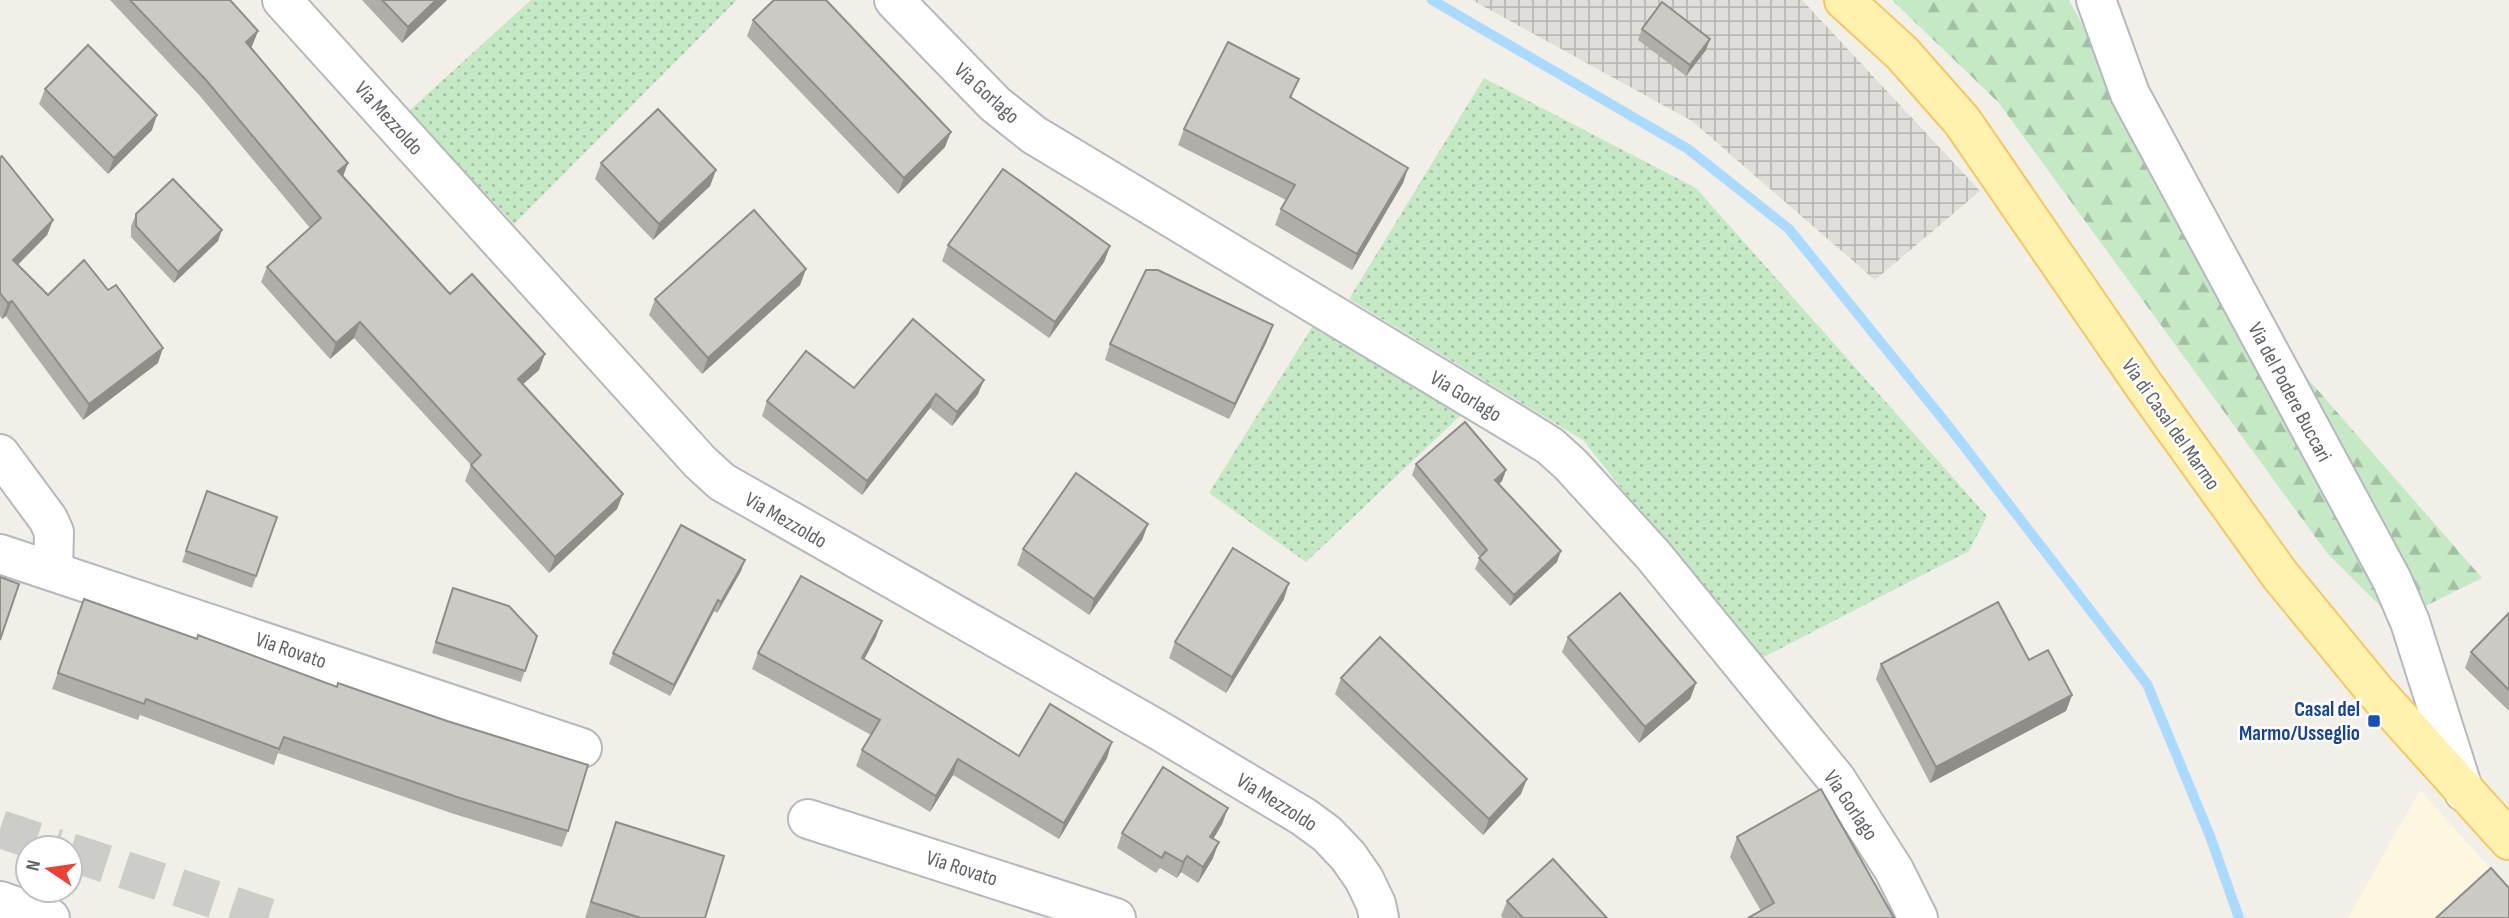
<svg xmlns="http://www.w3.org/2000/svg" width="2509" height="918" viewBox="0 0 2509 918" font-family="'Sofia Sans Condensed',sans-serif">
  <defs>
    <pattern id="industrial-grid" width="8" height="8" patternUnits="userSpaceOnUse" patternTransform="scale(1.75)"><rect width="8" height="8" fill="#e0deda"/><path d="M0 4h8M4 0v8" fill="none" stroke="#b9b8b5"/></pattern>
    <pattern id="grass-dots" width="8" height="8" patternUnits="userSpaceOnUse" patternTransform="scale(1.75)"><rect width="8" height="8" fill="#c5e8c5"/><path d="M2 2h.1M6 6h.1" fill="none" stroke="#a3c0a4" stroke-width="1.8" stroke-linecap="round"/></pattern>
    <pattern id="forest-firs" width="22" height="20" patternUnits="userSpaceOnUse" patternTransform="scale(1.75)"><rect width="22" height="20" fill="#c5e8c5"/><path d="M5 1l3.5 6h-7zM16 11l3.5 6h-7z" fill="#a3c0a4"/></pattern>
  </defs>
  <rect width="100%" height="100%" fill="#f1efe8"/>
  <polygon fill="#fef7e0" points="2420,790 2509,889 2509,918 2348,918"/>
  <polygon fill="url(#industrial-grid)" points="1472,0 1802,0 1980,191 1875,280 1692,121"/>
  <g fill="url(#grass-dots)">
    <polygon points="531,0 737,0 514,224 409,111"/>
    <polygon points="1484,78 1696,188 1987,516 1969,551 1758,660 1583,440 1349,299"/>
    <polygon points="1314,324 1462,414 1306,562 1209,493"/>
  </g>
  <polygon fill="url(#forest-firs)" points="1892,0 2069,0 2191,226 2301,371 2482,578 2395,621 2327,553 1999,103"/>
  <g fill="none" stroke-linecap="round" stroke-linejoin="round">
    <polyline stroke="#aadaff" stroke-width="10" points="1432,0 1688,149 1789,229 1950,428 2147,684 2210,836 2239,918"/>
    <g stroke="#ccccc8" stroke-width="38" stroke-dasharray="38 19" stroke-linecap="butt">
      <polyline points="0,829 57,848"/>
      <polyline points="70,852 271,918"/>
    </g>
    <defs>
      <g id="minor">
        <polyline points="282,0 700,462 722,482 1160,731 1304,817 1327,834 1348,856 1364,879 1376,904 1379,918"/>
        <polyline points="894,0 995,104 1034,135 1526,431 1550,446 1571,465 1653,555 1836,779 1894,870 1918,918"/>
        <polyline points="2096,0 2130,94 2392,580 2410,622 2464,792"/>
        <polyline points="0,454 48,519 54,532 53,570"/>
        <polyline points="0,554 582,748"/>
        <polyline points="808,819 1116,918"/>
        <polyline points="0,901 50,918"/>
      </g>
      <polyline id="major" points="1844,0 1902,53 1962,121 2145,387 2280,575 2376,692 2509,840"/>
    </defs>
    <use href="#minor" stroke="#b5b8bc" stroke-width="42"/>
    <use href="#major" stroke="#f2c960" stroke-width="42"/>
    <use href="#minor" stroke="#fff" stroke-width="38"/>
    <use href="#major" stroke="#fff2af" stroke-width="38"/>
  </g>
  <g fill="#afaea9">
    <polygon points="110,0 230,0 258,31 251,48 348,163 343,176 450,294 539,370 523,384 623,494 617,509 549,573 465,481 471,465 354,338 330,359 261,282 267,267 310,228 200,96"/>
    <polygon points="362,0 447,0 402,43"/>
    <polygon points="753,20 945,147 898,194 747,36"/>
    <polygon points="1642,29 1706,50 1686,76 1638,40"/>
    <polygon points="45,89 152,130 108,174 39,104"/>
    <polygon points="1293,95 1291,98 1408,168 1403,183 1352,270 1275,225 1281,209 1286,200 1178,145 1184,129"/>
    <polygon points="0,158 53,220 47,235 18,265 48,295 158,363 83,420 6,316 2,319 0,316"/>
    <polygon points="601,163 716,170 710,186 653,240 595,179"/>
    <polygon points="136,214 218,241 174,283 131,237 131,226"/>
    <polygon points="948,245 1110,246 1104,262 1049,338 942,261"/>
    <polygon points="806,269 800,285 702,374 649,315 655,299"/>
    <polygon points="1267,341 1229,419 1105,360 1110,344"/>
    <polygon points="854,388 978,394 952,426 930,408 862,495 762,416 767,401"/>
    <polygon points="1416,464 1506,470 1502,481 1499,484 1557,562 1510,606 1475,569 1480,557 1412,475"/>
    <polygon points="207,491 277,517 252,588 182,562"/>
    <polygon points="1148,524 1142,540 1089,615 1017,565 1023,549"/>
    <polygon points="741,571 717,613 714,611 670,696 609,664 613,653"/>
    <polygon points="84,599 568,831 562,847 454,814 278,753 274,765 140,715 138,720 52,689"/>
    <polygon points="449,599 537,636 521,682 432,653"/>
    <polygon points="1284,599 1226,693 1169,658 1175,642"/>
    <polygon points="2509,613 2509,711 2465,668 2471,652"/>
    <polygon points="876,637 864,660 1019,756 1107,758 1059,839 953,775 930,812 856,766 862,750 871,735 752,669 758,653"/>
    <polygon points="1568,637 1696,683 1690,699 1639,743 1562,652"/>
    <polygon points="2029,660 2072,695 2066,711 1930,783 1876,679 1881,664"/>
    <polygon points="1341,678 1521,794 1483,835 1335,694"/>
    <polygon points="1228,808 1222,824 1213,839 1213,858 1198,883 1181,872 1177,878 1160,868 1156,873 1117,848 1122,833"/>
    <polygon points="616,822 705,918 585,918"/>
    <polygon points="1737,837 1894,918 1761,911 1730,857"/>
    <polygon points="1507,901 1607,918 1503,918 1501,916"/>
  </g>
  <g fill="#8f8d8a">
    <polygon points="436,0 447,0 402,43 408,27"/>
    <polygon points="258,31 252,46 240,58 246,42"/>
    <polygon points="1710,39 1706,50 1686,76 1690,65"/>
    <polygon points="157,115 152,130 108,174 114,158"/>
    <polygon points="951,132 945,147 898,194 904,178"/>
    <polygon points="348,163 342,179 338,171"/>
    <polygon points="1408,168 1403,183 1352,270 1357,254"/>
    <polygon points="716,170 710,186 653,240 659,224"/>
    <polygon points="53,220 47,235 7,275 13,260"/>
    <polygon points="222,230 218,241 174,283 178,272"/>
    <polygon points="1110,246 1104,262 1049,338 1055,322"/>
    <polygon points="806,269 800,285 702,374 708,358"/>
    <polygon points="12,301 6,316 2,319 8,303"/>
    <polygon points="360,322 354,338 330,359 336,343"/>
    <polygon points="1273,325 1267,341 1229,419 1235,404"/>
    <polygon points="163,348 158,363 83,420 89,404"/>
    <polygon points="545,354 539,370 512,394 518,379"/>
    <polygon points="984,380 978,394 952,426 957,412"/>
    <polygon points="936,394 930,408 862,495 867,481"/>
    <polygon points="1506,470 1502,481 1491,491 1495,480"/>
    <polygon points="623,494 617,509 549,573 555,557"/>
    <polygon points="1148,524 1142,540 1089,615 1094,599"/>
    <polygon points="1561,551 1557,562 1510,606 1514,595"/>
    <polygon points="745,560 741,571 717,613 721,602"/>
    <polygon points="1289,583 1284,599 1226,693 1232,677"/>
    <polygon points="718,600 714,611 670,696 674,685"/>
    <polygon points="882,621 876,637 856,674 862,658"/>
    <polygon points="1696,683 1690,699 1639,743 1645,727"/>
    <polygon points="2072,695 2066,711 1930,783 1936,767"/>
    <polygon points="1112,742 1107,758 1059,839 1064,823"/>
    <polygon points="958,759 953,775 930,812 936,796"/>
    <polygon points="1527,779 1521,794 1483,835 1489,819"/>
    <polygon points="1228,808 1222,824 1205,853 1210,837"/>
    <polygon points="1219,842 1213,858 1198,883 1203,867"/>
    <polygon points="1187,856 1181,872 1177,878 1183,862"/>
  </g>
  <g fill="#cccac5" stroke="#8f8d8a" stroke-width="2">
    <polygon points="130,0 230,0 258,31 246,42 348,163 338,171 450,294 472,274 545,354 518,379 623,494 555,557 471,465 481,455 360,322 336,343 267,267 321,218 206,80"/>
    <polygon points="382,0 436,0 408,27"/>
    <polygon points="774,0 826,0 951,132 904,178 753,20"/>
    <polygon points="1662,2 1710,39 1690,65 1642,29"/>
    <polygon points="1228,42 1299,79 1290,97 1408,168 1357,254 1281,209 1295,185 1184,129"/>
    <polygon points="88,45 157,115 114,158 45,89"/>
    <polygon points="658,109 716,170 659,224 601,163"/>
    <polygon points="2,156 53,220 13,260 48,295 84,260 108,290 116,285 163,348 89,404 12,301 8,303 0,293 0,158"/>
    <polygon points="1003,169 1110,246 1055,322 948,245"/>
    <polygon points="173,179 222,230 178,272 136,226 136,214"/>
    <polygon points="754,210 806,269 708,358 655,299"/>
    <polygon points="1146,270 1158,270 1273,325 1235,404 1110,344"/>
    <polygon points="913,319 984,380 957,412 936,394 867,481 767,401 806,351 854,388"/>
    <polygon points="1465,422 1506,470 1495,480 1561,551 1514,595 1479,558 1487,550 1416,464"/>
    <polygon points="1076,473 1148,524 1094,599 1023,549"/>
    <polygon points="207,491 277,517 256,576 186,551"/>
    <polygon points="681,525 745,560 721,602 718,600 674,685 613,653"/>
    <polygon points="1233,548 1289,583 1232,677 1175,642"/>
    <polygon points="801,576 882,621 862,658 1019,756 1050,704 1112,742 1064,823 958,759 936,796 862,750 880,720 758,653"/>
    <polygon points="0,577 19,584 0,640"/>
    <polygon points="453,588 509,606 537,636 525,671 436,642"/>
    <polygon points="1620,593 1696,683 1645,727 1568,637"/>
    <polygon points="84,599 197,639 198,635 337,687 338,683 447,721 588,765 568,831 460,798 284,737 279,749 146,699 144,704 58,673"/>
    <polygon points="1998,602 2029,660 2048,650 2072,695 1936,767 1881,664"/>
    <polygon points="2509,613 2509,690 2471,652"/>
    <polygon points="1380,637 1527,779 1489,819 1341,678"/>
    <polygon points="1163,767 1228,808 1210,837 1219,842 1203,867 1187,856 1183,862 1165,852 1162,858 1122,833"/>
    <polygon points="1821,789 1894,918 1748,918 1774,903 1737,837"/>
    <polygon points="616,822 724,856 705,918 641,918 591,902"/>
    <polygon points="1553,859 1607,918 1523,918 1507,901"/>
    <polygon points="2491,868 2509,888 2509,918 2436,918"/>
  </g>
  <rect fill="#1a4fb4" stroke="#fff" stroke-width="2.5" x="2367" y="714" width="14" height="14" rx="3.5"/>
  <g text-anchor="middle" stroke-width="5" stroke-linejoin="round" paint-order="stroke">
    <g font-size="21" fill="#5f6368" stroke="#fff">
      <text transform="translate(987 93) rotate(42)" y="7">Via Gorlago</text>
      <text transform="translate(389 118) rotate(48)" y="7">Via Mezzoldo</text>
      <text transform="translate(2290 392) rotate(62)" y="7">Via del Podere Buccari</text>
      <text transform="translate(1466 396) rotate(31)" y="7">Via Gorlago</text>
      <text transform="translate(2171 424) rotate(55)" y="7">Via di Casal del Marmo</text>
      <text transform="translate(786 520) rotate(30)" y="7">Via Mezzoldo</text>
      <text transform="translate(291 650) rotate(19)" y="7">Via Rovato</text>
      <text transform="translate(1277 802) rotate(32)" y="7">Via Mezzoldo</text>
      <text transform="translate(1851 805) rotate(56)" y="7">Via Gorlago</text>
      <text transform="translate(962 868) rotate(18)" y="7">Via Rovato</text>
    </g>
    <g font-size="21" font-weight="bold" fill="#164399" stroke="#fff" text-anchor="end">
      <text x="2360" y="716">Casal del<tspan x="2360" dy="24">Marmo/Usseglio</tspan></text>
    </g>
  </g>
  <g transform="translate(49 869) rotate(283)"><circle r="33" fill="#ffffff" stroke="#bfc1c3" stroke-width="2"/>
  <path d="M0-5L12 26L0 18L-12 26Z" fill="#ea4335"/>
  <text y="-10" font-size="19" font-weight="bold" text-anchor="middle" fill="#5f6368">N</text>
  </g>
</svg>
